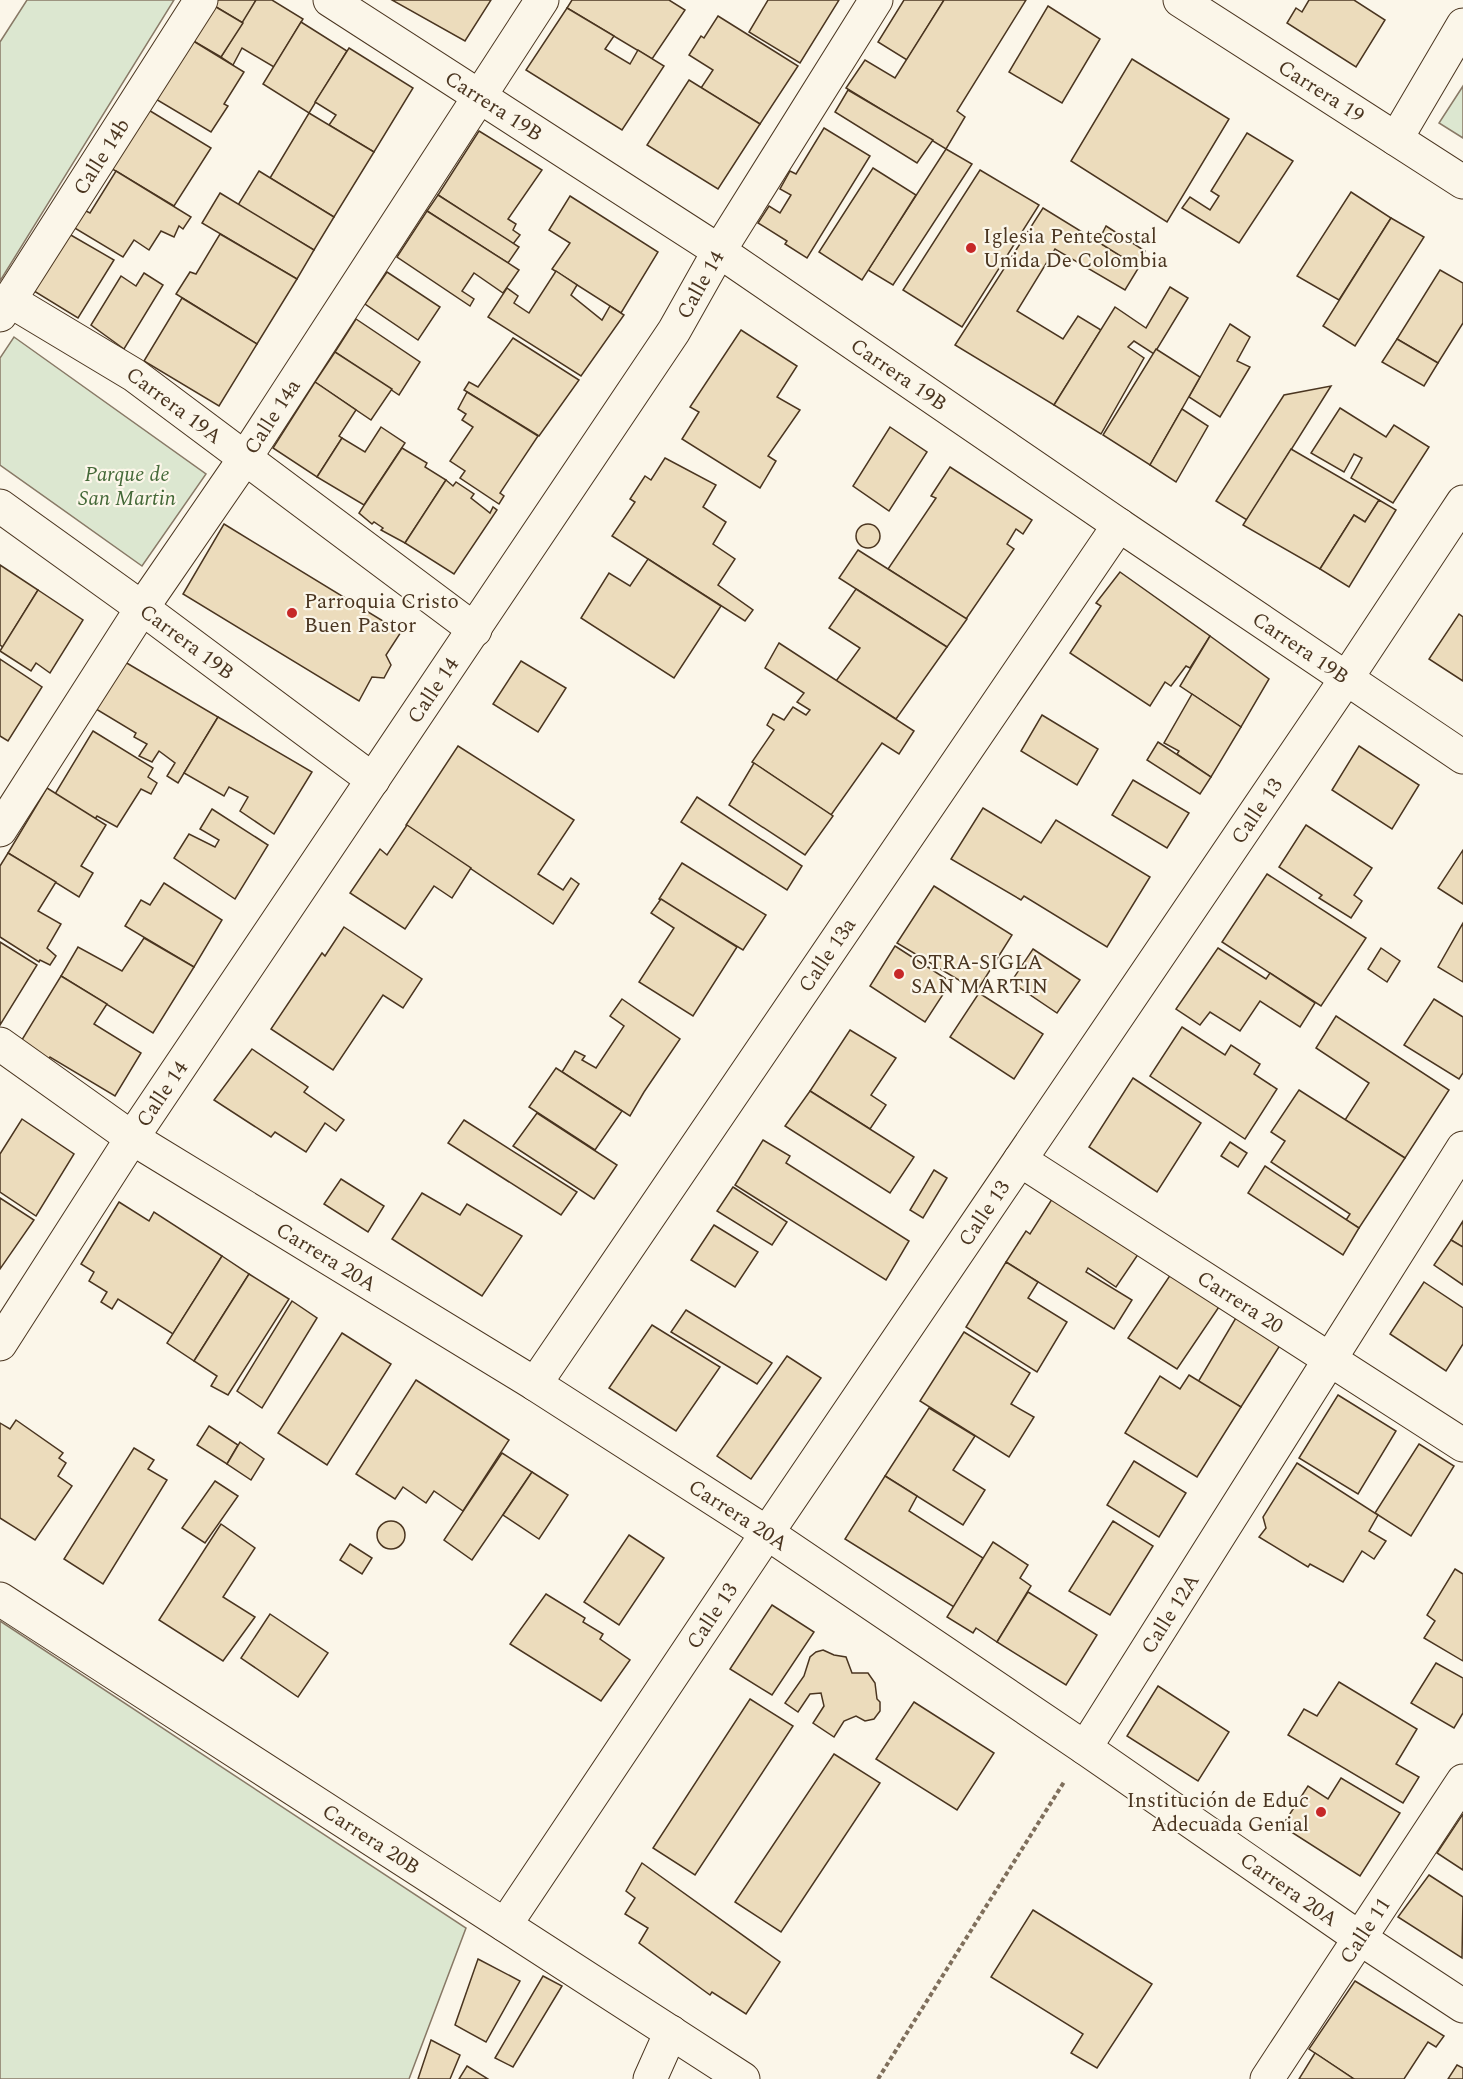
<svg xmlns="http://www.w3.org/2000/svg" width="1463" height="2079" viewBox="0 0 1463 2079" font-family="Spectral,serif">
  <rect width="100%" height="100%" fill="#fbf6e9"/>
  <g fill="#dce7d0" stroke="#887966" stroke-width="1.5">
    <polygon points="27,0 174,0 0,281 0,42"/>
    <polygon points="1463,86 1463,138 1439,123"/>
    <polygon points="14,337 206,474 142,566 0,465 0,358"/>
    <polygon points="0,1621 466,1928 409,2079 0,2079"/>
  </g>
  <g fill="#ecdcbc" stroke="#4a3520" stroke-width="1.5">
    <polygon points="214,0 256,0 243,23 211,4"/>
    <polygon points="256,0 272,0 303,19 274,67 242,48 233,65 221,57"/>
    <polygon points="392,0 491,0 465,41"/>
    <polygon points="572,0 669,0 685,10 652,59 567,8"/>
    <polygon points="768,0 839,0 800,63 749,32"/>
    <polygon points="904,0 944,0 907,60 878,42"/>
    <polygon points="944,0 1026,0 957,111 965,117 946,149 846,88 865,60 895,78"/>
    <polygon points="1309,0 1354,0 1385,20 1356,67 1287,23 1296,8 1302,12"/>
    <polygon points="211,4 243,23 221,57 190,39"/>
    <polygon points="1048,6 1100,39 1062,103 1009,72"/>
    <polygon points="567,8 614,36 605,49 630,64 638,50 664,66 622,130 526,70"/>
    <polygon points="718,16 798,66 760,124 701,88 713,70 689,55 701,36 704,38"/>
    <polygon points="301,22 347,51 309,113 263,84"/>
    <polygon points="190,39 244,72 224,104 228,106 211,132 154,98"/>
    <polygon points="349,48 413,88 374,152 329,125 336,115 315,102"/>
    <polygon points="1132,59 1229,119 1167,222 1071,161"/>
    <polygon points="689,80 760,124 718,189 647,145"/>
    <polygon points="848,90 933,140 917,163 835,112"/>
    <polygon points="147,109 211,148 174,206 109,167"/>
    <polygon points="309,113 374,152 334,217 270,178"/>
    <polygon points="824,128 870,156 807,258 785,244 787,241 758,223 769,206 780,213 791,195 780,189 790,171 796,174"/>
    <polygon points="479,131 542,170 508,219 516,224 513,230 520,235 513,244 438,195"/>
    <polygon points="1247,133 1293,161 1239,243 1182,208 1190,197 1210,210 1219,196 1211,191"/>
    <polygon points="946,149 972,164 893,285 868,270"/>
    <polygon points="873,168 916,195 862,280 819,252"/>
    <polygon points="980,170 1039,205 962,327 903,290"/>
    <polygon points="116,171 191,217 183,229 179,226 174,237 161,231 149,250 134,240 123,257 73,227 84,210 90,213"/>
    <polygon points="259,171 334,217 314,250 238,205"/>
    <polygon points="1351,192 1391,218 1339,300 1297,276"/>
    <polygon points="220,193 314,250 297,279 202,223"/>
    <polygon points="438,195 519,247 508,263 427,211"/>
    <polygon points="570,196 658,252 621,313 552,269 570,243 549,230"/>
    <polygon points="1043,208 1139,267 1125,290 1055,249 1017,311 1063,339 1078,316 1101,330 1054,405 955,345"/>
    <polygon points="427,211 519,270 503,293 474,273 462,291 474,299 470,306 397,257"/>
    <polygon points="1391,218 1424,237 1355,346 1323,326"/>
    <polygon points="1106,226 1145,251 1137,266 1098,242"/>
    <polygon points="69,234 114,260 78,318 34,291"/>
    <polygon points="220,234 297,279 257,344 176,294 190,272 196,274"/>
    <polygon points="1440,270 1463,283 1463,323 1438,363 1397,339"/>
    <polygon points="556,271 577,285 571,295 602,320 610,306 624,315 581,376 488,317 507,288 518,296 514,303 529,313"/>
    <polygon points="387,272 440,307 418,340 365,304"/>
    <polygon points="144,273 163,285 124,349 91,325 121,276 136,286"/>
    <polygon points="1170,287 1188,298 1154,354 1134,341 1128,347 1144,358 1101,434 1054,405 1115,307 1146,328"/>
    <polygon points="182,298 257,344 219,406 144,361"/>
    <polygon points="356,319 420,362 399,395 335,352"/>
    <polygon points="1230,324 1250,337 1237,361 1250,367 1220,417 1189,397"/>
    <polygon points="741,330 797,366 777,397 800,410 768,456 776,461 760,488 682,439 699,412 690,407"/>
    <polygon points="513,338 579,380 539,436 464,390 469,382 478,387"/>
    <polygon points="1397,339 1438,363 1424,386 1382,362"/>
    <polygon points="1156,349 1200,377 1150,465 1103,435"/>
    <polygon points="335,352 392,389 371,420 315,382"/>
    <polygon points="315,382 356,410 339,436 342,438 317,477 273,448"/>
    <polygon points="1331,386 1247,520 1216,501 1284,395"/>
    <polygon points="467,392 538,436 500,493 504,496 499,504 460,478 465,471 450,461 473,427 462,420 466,414 458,409"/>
    <polygon points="1340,408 1386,437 1394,425 1429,447 1393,503 1351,478 1362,458 1354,454 1344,472 1311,453"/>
    <polygon points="1182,409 1208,426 1176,482 1150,465"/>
    <polygon points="381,427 405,443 364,505 317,477 342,438 365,452"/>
    <polygon points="890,427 927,452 889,511 853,486"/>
    <polygon points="402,448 427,463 425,467 446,480 405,543 381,530 383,528 374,522 372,524 359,513"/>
    <polygon points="1291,449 1379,500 1365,522 1354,515 1320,569 1243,525"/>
    <polygon points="665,458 716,485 703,507 726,522 713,544 735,559 718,585 753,610 745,621 612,536 635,502 630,499 645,476 651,480"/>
    <polygon points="950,467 1032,520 1023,534 1016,529 1007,544 1014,549 966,619 888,569 936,498 931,496"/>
    <polygon points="446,480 453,486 456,482 474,494 471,498 490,513 493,507 497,510 454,574 405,543"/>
    <polygon points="1379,500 1396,510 1349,587 1320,569 1354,515 1365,522"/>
    <polygon points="224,524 401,632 386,655 391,665 384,678 372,677 359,701 183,594"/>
    <circle cx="868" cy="536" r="12"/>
    <polygon points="858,550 967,619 947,647 839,578"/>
    <polygon points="648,559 721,606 674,678 581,618 609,573 630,586"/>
    <polygon points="0,565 38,590 3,647 0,645"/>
    <polygon points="1120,572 1210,636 1190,668 1186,666 1171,686 1165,682 1150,706 1070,653 1101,606 1096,603"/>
    <polygon points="856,589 947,647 896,719 836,681 860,648 829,628"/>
    <polygon points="38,590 83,620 50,673 36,663 31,671 0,651"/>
    <polygon points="1459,614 1463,617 1463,681 1429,659"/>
    <polygon points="1210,636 1269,679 1241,727 1180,686"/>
    <polygon points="779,643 914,731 899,754 882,743 831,815 752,762 774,730 767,725 773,714 784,720 793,707 806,715 810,710 797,702 804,693 765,668"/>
    <polygon points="0,659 42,687 8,741 0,736"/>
    <polygon points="521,661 566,688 538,732 493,704"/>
    <polygon points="125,662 218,717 178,783 167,776 175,763 159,751 152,762 139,756 147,744 134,737 136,733 96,709"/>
    <polygon points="1192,694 1241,727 1211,777 1177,754 1179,751 1164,743"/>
    <polygon points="1042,715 1098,749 1077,785 1021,751"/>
    <polygon points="218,717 312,772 274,834 240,811 248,797 229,787 224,796 184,773"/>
    <polygon points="93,731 153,768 148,777 157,783 151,794 141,789 117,827 97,816 95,819 55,794"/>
    <polygon points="1158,742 1211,777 1200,794 1147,760"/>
    <polygon points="458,746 574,820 538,874 563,890 571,878 579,884 553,924 406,825"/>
    <polygon points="1359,746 1419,785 1392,829 1332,790"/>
    <polygon points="754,763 833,816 805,855 729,805"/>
    <polygon points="1133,780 1189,813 1167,848 1112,815"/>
    <polygon points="47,788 106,825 81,866 93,873 79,897 8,853"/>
    <polygon points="697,797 802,866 787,890 681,822"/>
    <polygon points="983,808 1041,843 1056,820 1150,877 1107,947 1024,896 1021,900 951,859"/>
    <polygon points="212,809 268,845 235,899 174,858 189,834 215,847 219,840 200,829"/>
    <polygon points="407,825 471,868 452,898 434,886 405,929 350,893 380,849 387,855"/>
    <polygon points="1306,825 1372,868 1354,895 1362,901 1351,918 1319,898 1322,895 1279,867"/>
    <polygon points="1463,850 1463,904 1438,888"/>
    <polygon points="8,853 56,882 38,911 61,924 47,948 56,956 50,965 40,960 39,962 0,937 0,866"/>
    <polygon points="682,863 766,915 743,950 659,899"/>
    <polygon points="1267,874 1366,938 1321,1006 1222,942"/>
    <polygon points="164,883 222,920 194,967 125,926 141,900 150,905"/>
    <polygon points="934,886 1012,935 977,991 897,943"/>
    <polygon points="661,899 737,947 693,1016 639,982 674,928 651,913"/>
    <polygon points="1463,923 1463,982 1438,967"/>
    <polygon points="344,927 422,979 403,1008 383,995 333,1070 271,1029 322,953 325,956"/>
    <polygon points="144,938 194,967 153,1033 61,976 78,947 122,971"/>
    <polygon points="0,942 37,965 0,1025"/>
    <polygon points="895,946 951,982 925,1022 870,986"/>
    <polygon points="1218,948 1266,979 1270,973 1315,1003 1300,1027 1260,1001 1240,1031 1210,1012 1200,1025 1176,1009"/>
    <polygon points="1381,948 1400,961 1387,982 1368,969"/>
    <polygon points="1033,949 1080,980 1057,1013 1011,982"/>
    <polygon points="61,976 107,1004 94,1024 141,1053 115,1096 50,1057 48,1061 20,1043"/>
    <polygon points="979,993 1043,1034 1014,1079 950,1037"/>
    <polygon points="622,999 680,1039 644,1092 630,1116 562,1072 575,1051 585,1056 582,1060 596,1068 624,1026 610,1016"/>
    <polygon points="1434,999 1463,1017 1463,1073 1459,1079 1404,1045"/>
    <polygon points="1336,1016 1449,1090 1405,1158 1345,1120 1369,1083 1316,1048"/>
    <polygon points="1182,1027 1225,1055 1231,1045 1260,1064 1254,1074 1277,1089 1245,1139 1150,1076"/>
    <polygon points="850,1030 896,1058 871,1095 886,1105 870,1129 810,1091"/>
    <polygon points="252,1049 308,1087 304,1092 344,1120 336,1131 325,1123 306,1152 275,1132 271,1137 214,1100"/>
    <polygon points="556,1068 622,1111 595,1150 529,1107"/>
    <polygon points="1133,1078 1201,1123 1157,1192 1089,1147"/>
    <polygon points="1299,1090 1405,1158 1359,1228 1346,1220 1350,1214 1271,1162 1285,1141 1271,1132"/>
    <polygon points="810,1091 914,1157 890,1193 785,1126"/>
    <polygon points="537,1113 617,1165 594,1199 513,1146"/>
    <polygon points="22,1119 74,1154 36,1216 0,1192 0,1154"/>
    <polygon points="464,1120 577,1192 561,1215 448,1143"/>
    <polygon points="763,1140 790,1156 786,1163 909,1241 886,1280 735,1185"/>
    <polygon points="1230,1142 1247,1153 1238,1167 1221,1156"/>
    <polygon points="1265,1166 1359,1228 1343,1255 1248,1193"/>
    <polygon points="934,1170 947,1178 923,1218 910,1210"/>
    <polygon points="341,1179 384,1206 368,1232 324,1204"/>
    <polygon points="733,1187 787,1222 772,1245 717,1211"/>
    <polygon points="422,1193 460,1215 467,1204 522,1236 482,1296 392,1239"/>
    <polygon points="1054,1196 1141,1250 1116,1287 1088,1268 1086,1272 1132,1300 1114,1329 1006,1262 1026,1231 1030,1234"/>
    <polygon points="0,1198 34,1220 0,1269"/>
    <polygon points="119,1202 149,1221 154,1212 222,1256 173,1334 118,1299 112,1309 101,1302 107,1292 89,1281 94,1272 81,1264"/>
    <polygon points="1463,1221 1463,1247 1451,1240"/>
    <polygon points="714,1225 758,1252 735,1287 691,1260"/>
    <polygon points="1451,1240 1463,1247 1463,1285 1434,1265"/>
    <polygon points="222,1256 249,1274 194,1361 167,1343"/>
    <polygon points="1006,1262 1038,1282 1028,1298 1067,1322 1037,1372 966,1327"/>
    <polygon points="1173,1271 1223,1301 1177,1369 1128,1338"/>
    <polygon points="249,1274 289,1299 228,1395 211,1386 217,1376 194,1361"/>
    <polygon points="1424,1282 1463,1308 1463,1344 1446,1371 1390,1334"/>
    <polygon points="292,1301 317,1318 262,1408 237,1391"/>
    <polygon points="686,1310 772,1363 757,1384 671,1332"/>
    <polygon points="1240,1311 1284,1339 1241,1407 1198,1382"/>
    <polygon points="652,1325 720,1367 676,1431 609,1388"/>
    <polygon points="964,1332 1030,1373 1011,1404 1034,1417 1009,1457 920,1401"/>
    <polygon points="342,1333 391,1364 327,1465 278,1433"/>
    <polygon points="787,1356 821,1378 751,1479 717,1456"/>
    <polygon points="1189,1375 1241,1407 1197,1477 1125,1433 1160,1376 1180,1389"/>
    <polygon points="416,1380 509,1440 463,1511 434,1491 426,1503 403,1487 395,1499 356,1474"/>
    <polygon points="1338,1395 1396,1431 1358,1494 1299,1458"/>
    <polygon points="929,1408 975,1436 953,1470 985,1490 963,1525 885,1476"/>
    <polygon points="16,1420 63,1453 59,1458 66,1463 58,1476 72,1486 35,1540 0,1518 0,1423 10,1429"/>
    <polygon points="209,1426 238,1445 227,1464 197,1445"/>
    <polygon points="240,1442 264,1459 251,1480 227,1464"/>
    <polygon points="1419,1444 1454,1466 1411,1536 1375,1513"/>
    <polygon points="134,1448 154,1460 148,1469 167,1480 103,1584 64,1559"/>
    <polygon points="502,1453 532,1472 472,1560 444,1540"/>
    <polygon points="1134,1461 1186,1493 1159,1537 1107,1505"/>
    <polygon points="1297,1463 1378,1515 1369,1531 1386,1541 1374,1559 1362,1551 1343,1582 1310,1564 1308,1567 1259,1537 1266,1528 1263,1517"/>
    <polygon points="532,1472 568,1495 539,1539 503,1515"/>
    <polygon points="885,1476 917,1496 909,1511 983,1558 954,1607 845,1539"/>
    <polygon points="215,1481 238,1496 205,1543 182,1528"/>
    <circle cx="391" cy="1535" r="14"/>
    <polygon points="1113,1521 1153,1546 1110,1615 1069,1591"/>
    <polygon points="221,1524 255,1548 223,1597 255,1617 223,1661 159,1620"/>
    <polygon points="629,1535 664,1558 619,1625 584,1602"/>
    <polygon points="993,1542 1028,1565 1020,1578 1031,1586 997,1642 976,1628 973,1633 947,1617"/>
    <polygon points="350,1544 372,1558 362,1574 340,1560"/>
    <polygon points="1455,1569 1463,1574 1463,1661 1424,1638 1435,1621 1427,1615"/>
    <polygon points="1028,1592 1097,1635 1066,1685 997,1642"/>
    <polygon points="546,1594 585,1618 583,1622 603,1634 600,1639 630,1660 601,1701 510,1644"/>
    <polygon points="772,1605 814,1632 772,1695 730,1669"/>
    <polygon points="270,1614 328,1653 298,1697 241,1658"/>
    <polygon points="823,1650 834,1655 846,1657 852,1673 868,1673 875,1683 877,1699 880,1702 880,1711 874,1719 865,1721 856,1716 844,1721 834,1737 813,1723 824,1706 821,1693 810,1694 798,1712 785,1703 804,1676 810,1657 816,1652"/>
    <polygon points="1436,1663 1463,1678 1463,1713 1454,1728 1411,1703"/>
    <polygon points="1339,1682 1417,1729 1396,1764 1419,1777 1403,1803 1288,1735 1304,1709 1317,1716"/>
    <polygon points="1158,1686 1229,1732 1198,1781 1127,1736"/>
    <polygon points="750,1699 793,1726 695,1875 653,1848"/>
    <polygon points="914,1702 994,1753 957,1810 876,1759"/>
    <polygon points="834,1754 880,1783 781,1932 735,1902"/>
    <polygon points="1341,1778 1400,1813 1360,1876 1282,1826 1308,1786 1328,1799"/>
    <polygon points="1463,1814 1463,1870 1437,1853"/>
    <polygon points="642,1863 780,1962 746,2014 712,1992 710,1995 639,1943 648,1928 625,1914 635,1898 626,1891"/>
    <polygon points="1429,1875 1463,1897 1462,1958 1398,1917"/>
    <polygon points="1033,1910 1152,1984 1097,2068 1071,2053 1083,2034 991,1977"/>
    <polygon points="478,1959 520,1981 486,2042 455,2025"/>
    <polygon points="543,1976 562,1986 513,2067 495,2058"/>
    <polygon points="1355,1981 1444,2036 1436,2047 1428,2042 1404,2079 1354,2079 1309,2049"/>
    <polygon points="431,2040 460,2055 450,2079 418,2079"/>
    <polygon points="1315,2053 1354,2079 1299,2079"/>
    <polygon points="1457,2065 1463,2068 1463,2079 1448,2079"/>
    <polygon points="467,2066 488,2079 459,2079"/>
  </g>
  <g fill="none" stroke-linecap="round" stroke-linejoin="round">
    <defs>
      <g id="minor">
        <path id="s1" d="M330,0L719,251L1119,525L1463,757"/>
        <path id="s2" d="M1180,0L1463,182"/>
        <polyline points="1396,139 1463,25"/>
        <path id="s3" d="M9,300L134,375L475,630"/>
        <path id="s4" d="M0,315L201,0"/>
        <path id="s5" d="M0,506L142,608L373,780"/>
        <path id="s6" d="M0,830L142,608L245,458L542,0"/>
        <path id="s7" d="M0,1044L132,1138L535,1384L767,1533L1085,1748L1361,1939L1463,2006"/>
        <path id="s8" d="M1020,1160L1463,1445"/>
        <path id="s9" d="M0,1344L132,1138L674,331L719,251L876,0"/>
        <path id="s10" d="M535,1384L1119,525"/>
        <path id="s11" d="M0,1599L743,2079"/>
        <path id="s12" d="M1085,1748L1463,1148"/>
        <path id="s13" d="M505,1925L767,1533L1346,679L1463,502"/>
        <polyline points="650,2079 671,2032"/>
        <path id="s14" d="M1267,2079L1463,1781"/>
      </g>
    </defs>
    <use href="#minor" stroke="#4a3520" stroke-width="35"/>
    <polyline stroke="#7f6f5c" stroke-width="4" stroke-dasharray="4.5 3" stroke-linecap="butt" points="878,2079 1064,1782"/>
    <use href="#minor" stroke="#fbf6e9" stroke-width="33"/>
  </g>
  <g fill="#c62828" stroke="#fbf6e9" stroke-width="2">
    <circle cx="971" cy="248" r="6"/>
    <circle cx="292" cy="613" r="6"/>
    <circle cx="899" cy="974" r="6"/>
    <circle cx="1321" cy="1812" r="6"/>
  </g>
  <g text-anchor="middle" stroke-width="4.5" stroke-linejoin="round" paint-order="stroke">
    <g font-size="21" fill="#4a3520" stroke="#fbf6e9">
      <text dy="7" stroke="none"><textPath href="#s2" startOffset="168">Carrera 19</textPath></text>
      <text dy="7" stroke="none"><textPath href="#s1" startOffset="195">Carrera 19B</textPath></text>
      <text dy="7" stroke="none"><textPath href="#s4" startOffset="188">Calle 14b</textPath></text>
      <text dy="7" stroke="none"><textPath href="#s9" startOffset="1270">Calle 14</textPath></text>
      <text dy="7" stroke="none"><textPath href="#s1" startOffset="681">Carrera 19B</textPath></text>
      <text dy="7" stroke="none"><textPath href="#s3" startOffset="196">Carrera 19A</textPath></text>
      <text dy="7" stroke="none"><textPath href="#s6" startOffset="495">Calle 14a</textPath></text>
      <text dy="7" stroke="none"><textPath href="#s5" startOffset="231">Carrera 19B</textPath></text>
      <text dy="7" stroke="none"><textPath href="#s1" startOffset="1167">Carrera 19B</textPath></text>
      <text dy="7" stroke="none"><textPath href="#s9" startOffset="784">Calle 14</textPath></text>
      <text dy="7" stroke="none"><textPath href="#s13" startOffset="1344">Calle 13</textPath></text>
      <text dy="7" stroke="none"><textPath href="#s10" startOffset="519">Calle 13a</textPath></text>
      <text dy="7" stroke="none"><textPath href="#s9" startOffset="298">Calle 14</textPath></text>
      <text dy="7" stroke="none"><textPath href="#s13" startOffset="858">Calle 13</textPath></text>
      <text dy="7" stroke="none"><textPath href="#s7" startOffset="390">Carrera 20A</textPath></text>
      <text dy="7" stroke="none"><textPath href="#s8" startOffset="262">Carrera 20</textPath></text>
      <text dy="7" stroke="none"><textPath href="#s7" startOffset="876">Carrera 20A</textPath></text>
      <text dy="7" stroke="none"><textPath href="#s12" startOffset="159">Calle 12A</textPath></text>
      <text dy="7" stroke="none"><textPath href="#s13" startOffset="372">Calle 13</textPath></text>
      <text dy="7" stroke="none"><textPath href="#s11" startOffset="442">Carrera 20B</textPath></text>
      <text dy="7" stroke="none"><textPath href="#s7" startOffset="1542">Carrera 20A</textPath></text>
      <text dy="7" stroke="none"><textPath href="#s14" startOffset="178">Calle 11</textPath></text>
    </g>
    <g font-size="21" fill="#4a3520" stroke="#fbf6e9" text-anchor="start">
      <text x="983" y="243">Iglesia Pentecostal<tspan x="983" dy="24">Unida De Colombia</tspan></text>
      <text x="304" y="608">Parroquia Cristo<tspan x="304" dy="24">Buen Pastor</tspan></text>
      <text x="911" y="969">OTRA-SIGLA<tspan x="911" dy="24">SAN MARTIN</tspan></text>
      <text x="1309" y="1807" text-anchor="end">Institución de Educ<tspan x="1309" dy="24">Adecuada Genial</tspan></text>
    </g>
    <g font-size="21" font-style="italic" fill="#436837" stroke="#fbf6e9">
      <text x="127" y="481">Parque de<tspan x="127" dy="24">San Martin</tspan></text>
    </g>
  </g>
</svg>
